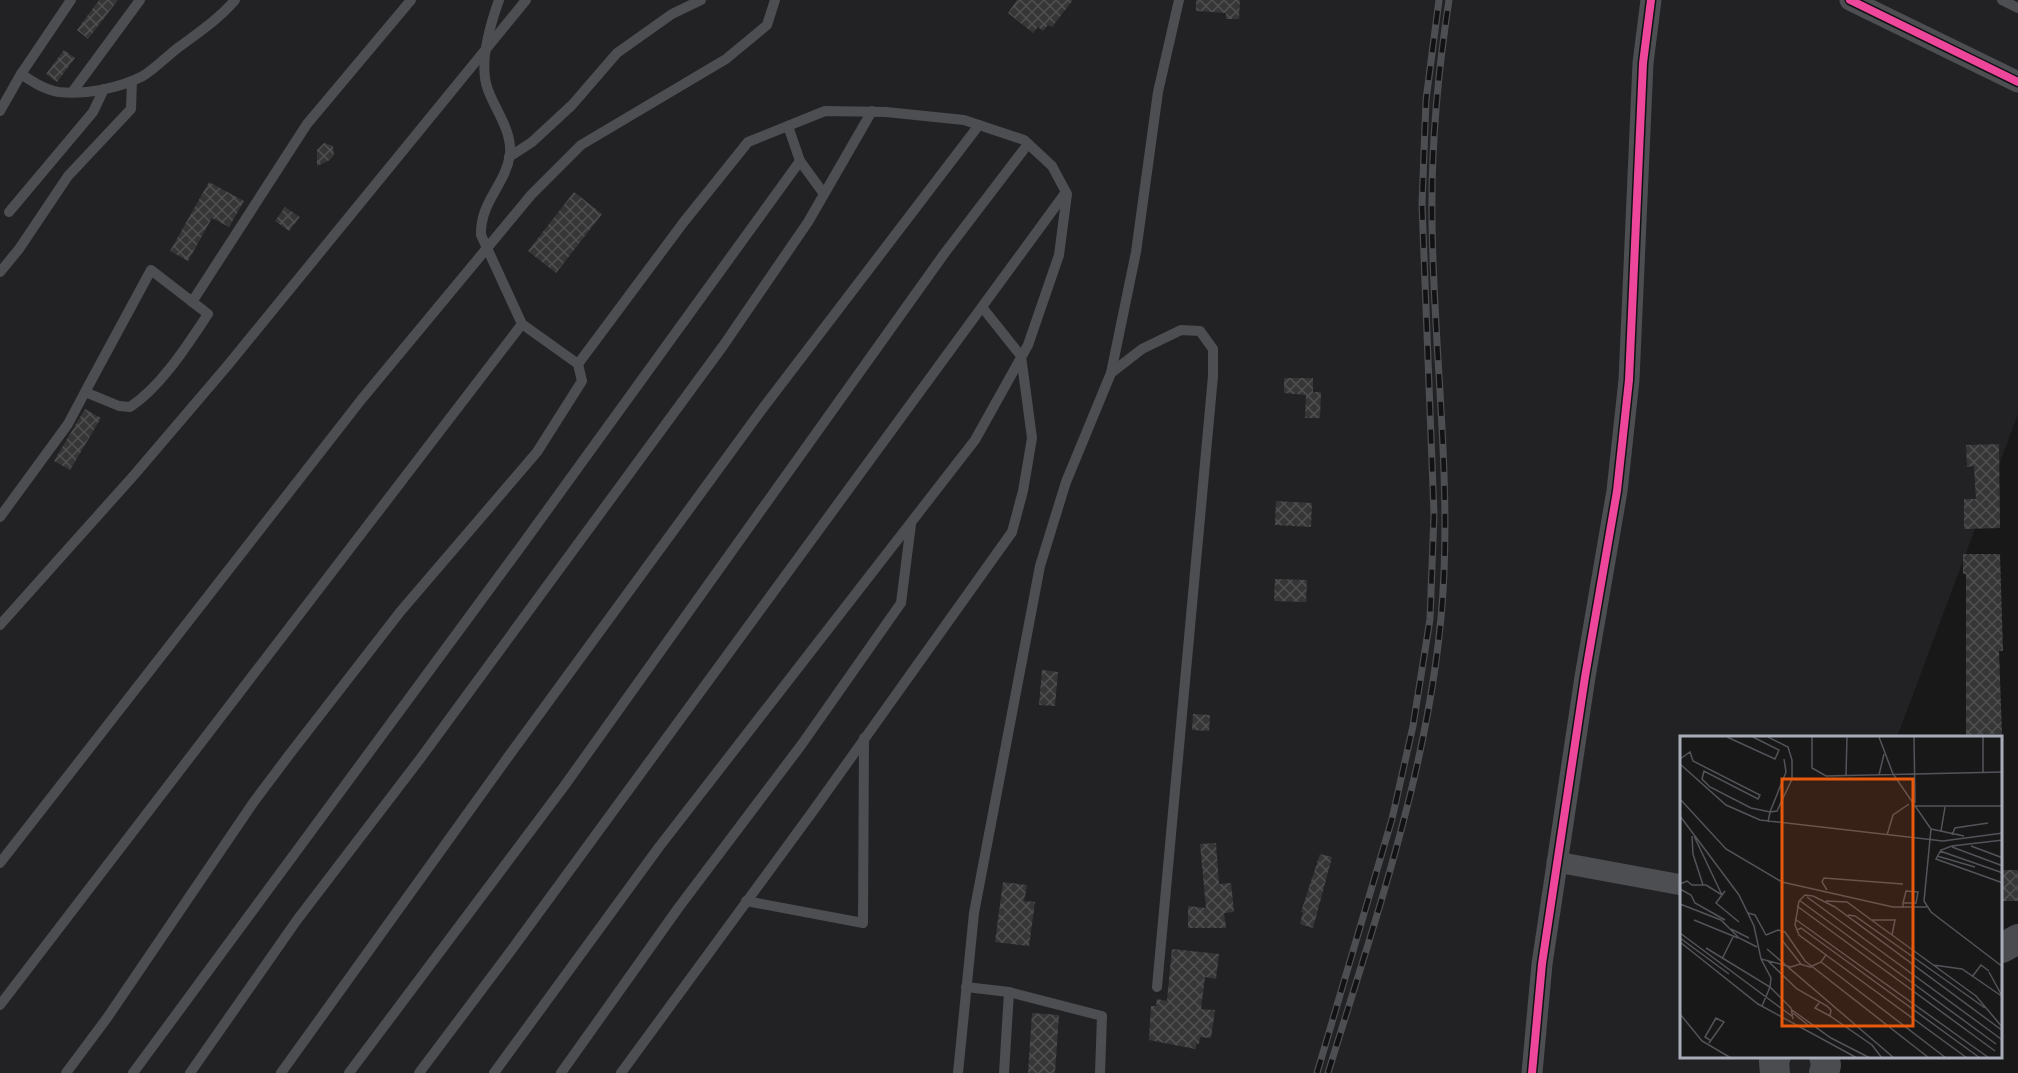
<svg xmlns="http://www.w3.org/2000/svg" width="2018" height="1073" viewBox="0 0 2018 1073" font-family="Manrope,sans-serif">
  <defs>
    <pattern id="building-cross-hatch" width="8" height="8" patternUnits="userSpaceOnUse" patternTransform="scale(1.5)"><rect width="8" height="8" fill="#363637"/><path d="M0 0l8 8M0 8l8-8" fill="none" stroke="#505052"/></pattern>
  </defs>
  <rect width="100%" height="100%" fill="#181818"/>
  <polygon fill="#222224" points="0,0 2018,0 2018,414 1897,737 1682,737 1682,1056 1813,1057 1811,1073 0,1073"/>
  <g fill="url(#building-cross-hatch)">
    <polygon points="99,0 118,0 88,39 77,30"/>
    <polygon points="1017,0 1073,0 1052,27 1048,25 1043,31 1038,27 1033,33 1008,13"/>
    <polygon points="1196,0 1240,0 1239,19 1226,19 1226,13 1196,11"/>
    <polygon points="64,50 75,58 57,82 46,74"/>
    <polygon points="324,143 333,146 334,155 330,160 317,166 317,150"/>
    <polygon points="209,182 244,201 229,227 212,218 188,261 170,251"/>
    <polygon points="574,192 602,214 556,273 528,251"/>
    <polygon points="285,207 300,217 289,231 275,221"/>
    <polygon points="1284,378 1313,378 1313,392 1321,392 1320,418 1305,418 1306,395 1284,393"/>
    <polygon points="85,409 101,418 70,470 54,461"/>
    <polygon points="1999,444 2000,528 1964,529 1964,499 1976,499 1974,466 1967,467 1966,445"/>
    <polygon points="1276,501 1312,503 1311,527 1275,525"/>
    <polygon points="1963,554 2000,554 2003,651 1999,651 2002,734 1966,735 1966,574 1963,574"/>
    <polygon points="1275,579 1307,580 1306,602 1274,601"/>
    <polygon points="1042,670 1058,672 1055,706 1039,705"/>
    <polygon points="1193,714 1210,715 1209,731 1192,730"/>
    <polygon points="1216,843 1219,884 1231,883 1234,912 1224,913 1226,928 1188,928 1188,906 1206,908 1200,844"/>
    <polygon points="1320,854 1332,857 1313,928 1300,924 1303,912 1301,912"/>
    <polygon points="2003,870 2018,870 2018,901 2001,901 2001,871"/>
    <polygon points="1003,882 1027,885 1024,901 1035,902 1029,946 995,942"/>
    <polygon points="1172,949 1219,954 1216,979 1205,977 1201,1009 1215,1010 1211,1038 1200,1037 1199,1044 1197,1044 1195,1049 1149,1040 1151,1006 1156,1006 1157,999 1167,1001"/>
    <polygon points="1032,1013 1059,1015 1055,1073 1028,1073"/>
  </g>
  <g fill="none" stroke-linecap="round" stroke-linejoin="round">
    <g stroke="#4c4e51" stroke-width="10">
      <polyline points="2002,0 2018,8"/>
      <path d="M21,74C33,82 45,90 59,92C85,95 120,88 143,76C156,68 167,56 179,47C199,32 219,19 235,0"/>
      <polyline points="73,91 140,0"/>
      <polyline points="0,111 21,74 71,0"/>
      <polyline points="509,157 532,142 572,105 617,53 672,14 701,0"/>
      <polyline points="800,161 824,194"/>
      <polyline points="9,212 93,112 104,89"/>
      <polyline points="0,272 19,249 68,176 131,109 132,81"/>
      <polyline points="192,302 307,124 411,0"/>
      <polyline points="1111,373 1142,349 1181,330 1200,331 1213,349 1213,376 1157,987"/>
      <path d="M0,517L68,424L85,392L119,406L130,407C161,387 188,344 208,314L151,270L85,392"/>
      <polyline points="0,625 135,474 228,365 526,0"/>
      <polyline points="0,863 361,400 531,195 581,145 726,59 767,25 775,0"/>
      <polyline points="746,901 863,923 864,738"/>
      <polyline points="966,987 1009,992 1004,1073"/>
      <polyline points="1009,992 1102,1016 1100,1073"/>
      <polyline points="0,1005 522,324"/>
      <polyline points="66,1073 107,1018 253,803 289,755 400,612 537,452 582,381 578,364"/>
      <polyline points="133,1073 522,545 800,161 788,126"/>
      <polyline points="190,1073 297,920 420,759 723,346 808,222 872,111"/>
      <polyline points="281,1073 508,757 763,408 979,125"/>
      <polyline points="349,1073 565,785 944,254 1028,144"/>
      <polyline points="419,1073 510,952 1066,192"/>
      <path d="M494,1073L659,847L975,440L1028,345L1059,255L1067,194L1052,166L1024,140L964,120L886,112L825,111L748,142L683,223L578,364L522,324L481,235C480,201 506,185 510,154C512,131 496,111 488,90C478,64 490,25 499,0"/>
      <polyline points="561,1073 679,907 802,744 901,603 911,524"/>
      <polyline points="621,1073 813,811 1012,532 1023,491 1032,438 1026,393 1021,356 982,307"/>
      <polyline points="958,1073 974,913 1040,566 1066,482 1111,373 1136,252 1158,92 1179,0"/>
    </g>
    <g stroke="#4c4e51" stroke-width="21">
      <polyline points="1850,0 2018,82"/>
      <polyline points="1557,862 1682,885"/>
      <polyline points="1532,1073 1542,964 1585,677 1617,491 1629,380 1643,63 1651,0"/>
    </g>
    <g stroke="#4b4c50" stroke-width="30">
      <polyline points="2002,948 2018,939"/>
      <polyline points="1775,1073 1774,1062 1776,1056"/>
      <polyline points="1824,1073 1826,1065 1824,1056"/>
    </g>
    <defs>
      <g id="rail">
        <polyline points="1317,1073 1392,819 1413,726 1430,619 1434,514 1422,204 1426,100 1439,0"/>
        <path d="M1328,1073C1378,910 1437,745 1444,573C1449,455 1433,337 1432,218C1431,145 1438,72 1449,0"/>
      </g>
    </defs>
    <use href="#rail" stroke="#4c4e51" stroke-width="7"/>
    <use href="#rail" stroke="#121214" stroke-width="4.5" stroke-dasharray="14" stroke-linecap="butt"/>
    <defs>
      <g id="cycleway">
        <polyline points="1850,0 2018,82"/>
        <polyline points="1532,1073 1542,964 1585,677 1617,491 1629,380 1643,63 1651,0"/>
      </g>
    </defs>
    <use href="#cycleway" stroke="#121214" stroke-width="11"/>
    <use href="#cycleway" stroke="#ed469a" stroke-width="8"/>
  </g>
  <g transform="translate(1680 736)">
    <rect width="322" height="322" fill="#181818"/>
    <path fill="none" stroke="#525459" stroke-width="1.5" d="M47,1L95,23L99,14L73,1M88,1L108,11L112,24V43L97,75L90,76L88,86M132,1V32L146,40L323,36M199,1L213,38L251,93M234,1L235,67M0,23L10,16L13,25L80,59L78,63L24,35L22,43L30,51L71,72L90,76L106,36L104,23M0,28L46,69L80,84L263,105L323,97M303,36V1M199,39L204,18M166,40L167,1M0,63L46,113L102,146L213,171H247M235,70H323M0,80L59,159L74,190L81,223L111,231L120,228L130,231L141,226L146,219L119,199L115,189L119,165L125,159L133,160L155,171L323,295M261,95L265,71M207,99L213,79L229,68M272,99L275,92L308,87M12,100L13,118L23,149M14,100L42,159M284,100L251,93L244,165L251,176L323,231M323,104L272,110L261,114L256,123L323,147M291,110L323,122M272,111L323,130M260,115L323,137M257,120L295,131M0,148L7,145L12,149H26L42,159M0,153L11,159L15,167L45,184M147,154L142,146L144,142L223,148M45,155L36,167L59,186M127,161L321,303M119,164L316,308M146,165L167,166L201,191L296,260L323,292M0,168L41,184L59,202L77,211M117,170L315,315M223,172V167H236L238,156L226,155L223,167M68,177L75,179L86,199M168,179L175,180L305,272M115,183L309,322M14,184L58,202M192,184H215L212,199M51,193L69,202M117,194L121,192L300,322M0,197L113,281M86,199L98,194L105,196L125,225L249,322M0,202L49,238M101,203L121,228M0,206L78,268L177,322M26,212L90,251L82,270M87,213L214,322M146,219L287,322M42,223L53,201M81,223L91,242L90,251L111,272L113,283M88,225L117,253L147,270L151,274L150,280L192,309L202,322M141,226L266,322M253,229L282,233L323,261M309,236L321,258M292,241L301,229L309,235M139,267L135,272L150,280M112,274L151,302L190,322M113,277L128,289M0,278L22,305L51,322M29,307L44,286L36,282L25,301L30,304"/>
    <path fill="#e8590c" fill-opacity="0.15" stroke="#e8590c" stroke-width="3" d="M102,43H233V290H102Z"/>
    <rect width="322" height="322" fill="none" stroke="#a9adba" stroke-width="3"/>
  </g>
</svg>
